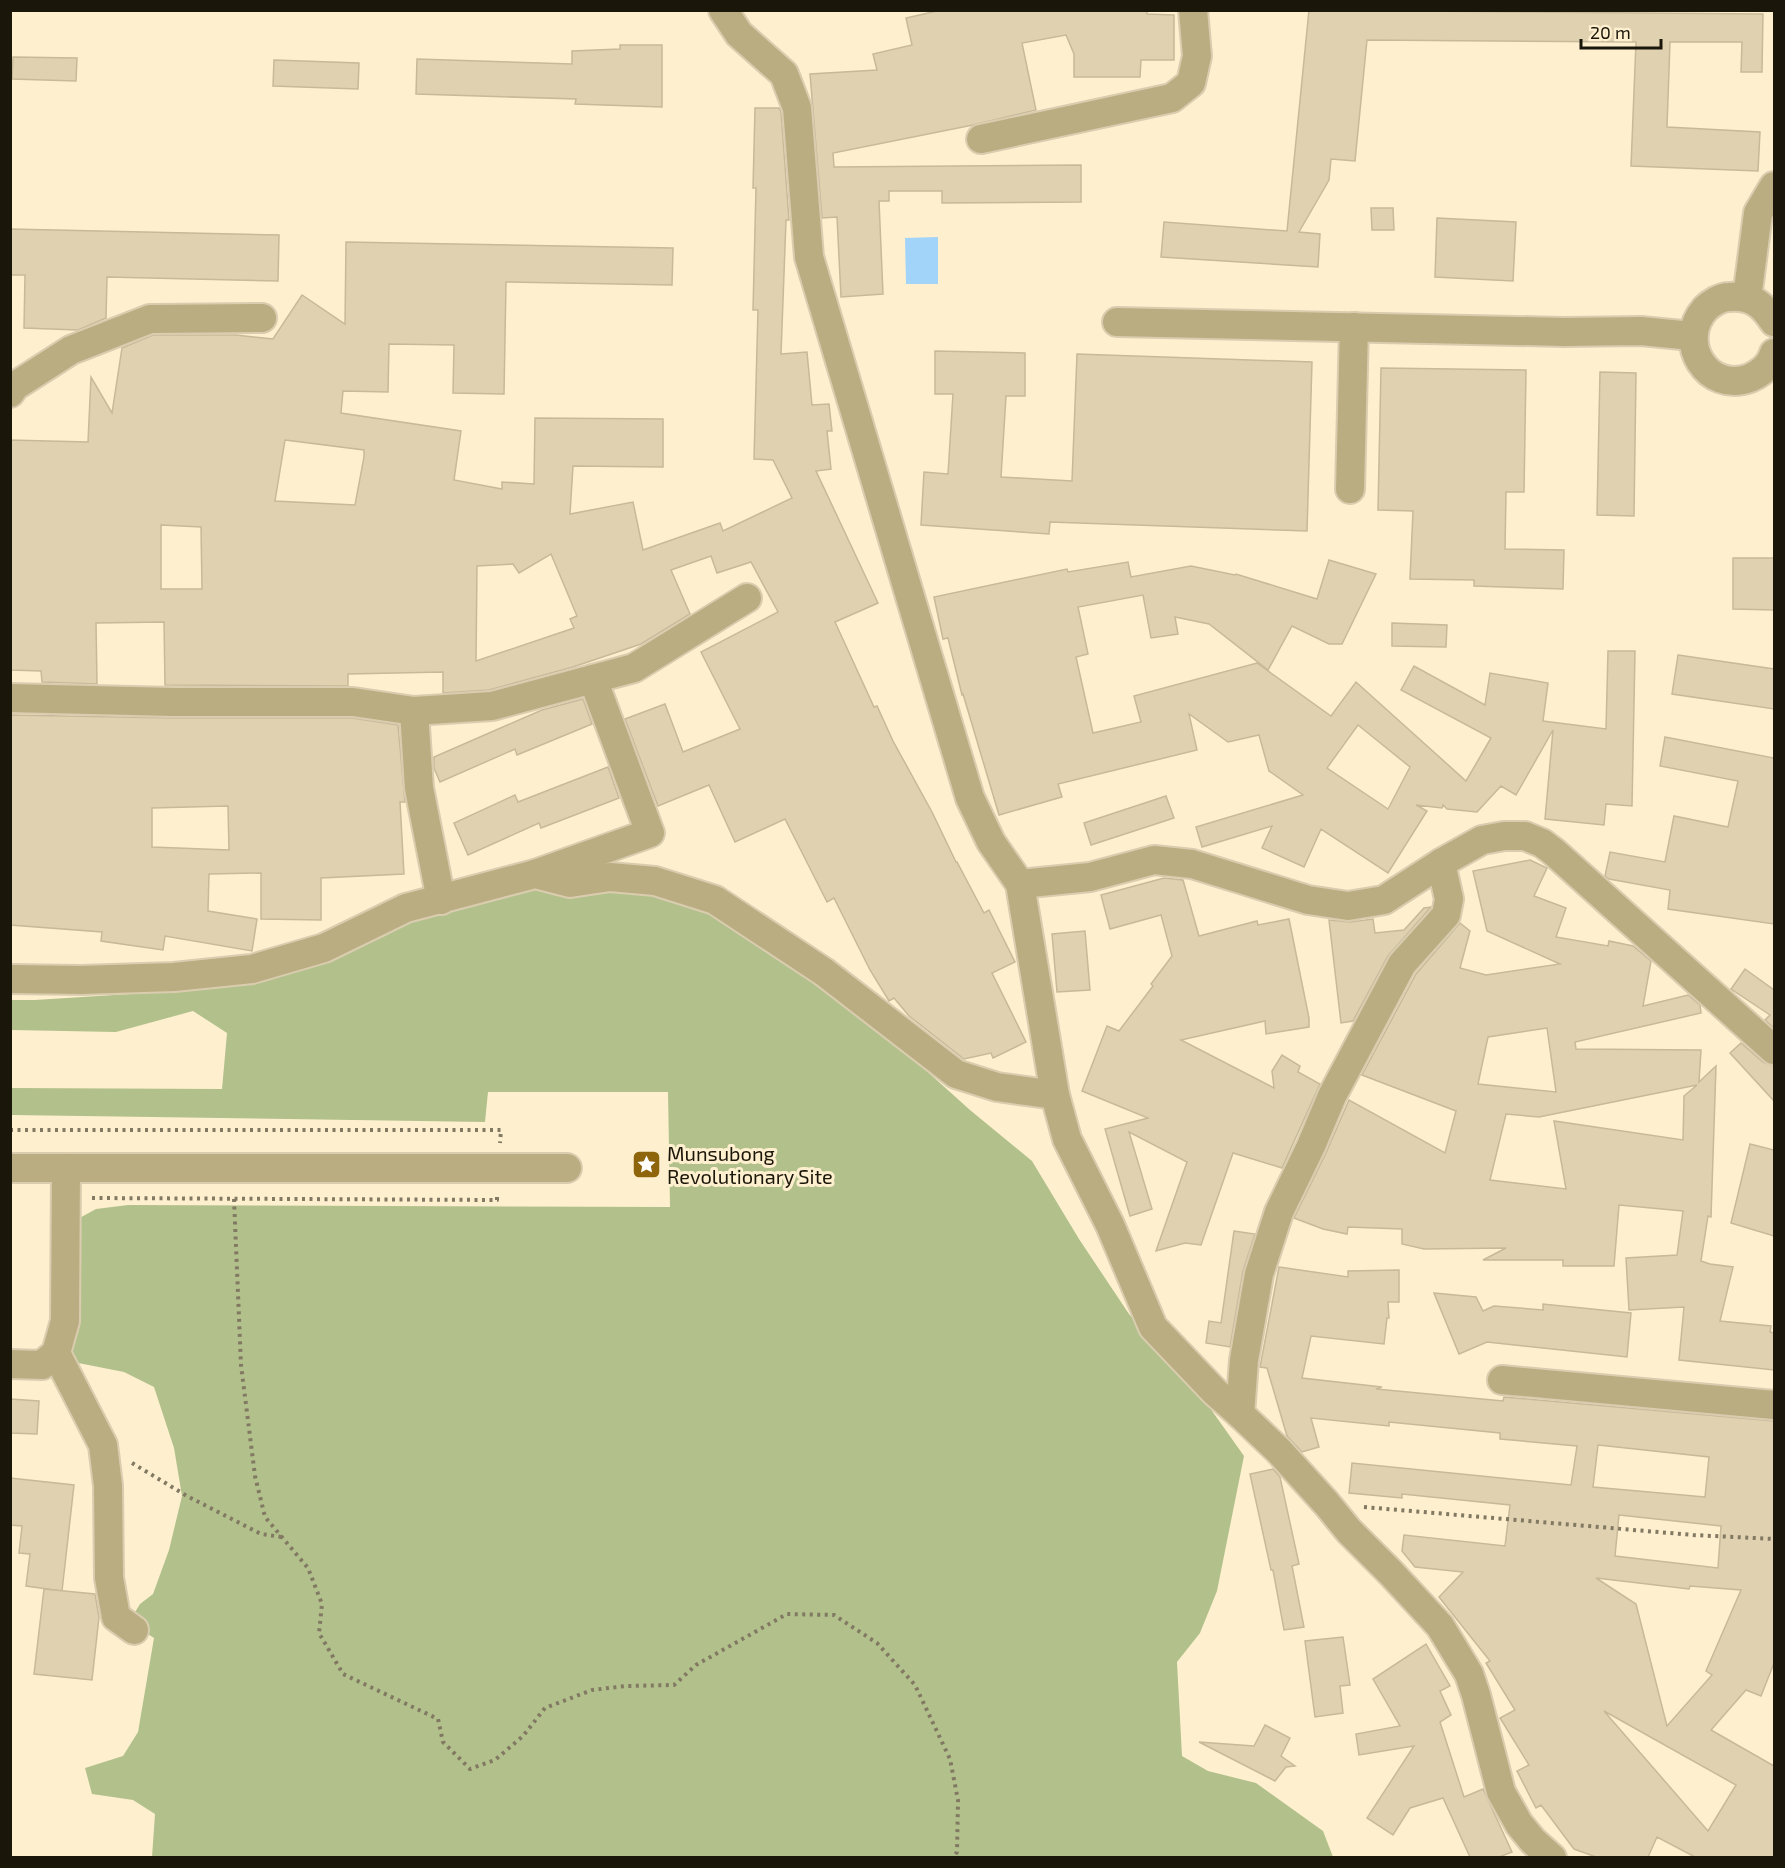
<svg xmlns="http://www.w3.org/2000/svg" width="1785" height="1868" viewBox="0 0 1785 1868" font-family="'Exo 2',sans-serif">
  <rect width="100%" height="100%" fill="#fef0cf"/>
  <polygon fill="#b2c08b" points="614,864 815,962 900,1047 970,1110 1032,1161 1079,1239 1129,1314 1210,1408 1244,1456 1217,1591 1200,1633 1177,1662 1182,1756 1208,1771 1256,1783 1323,1831 1333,1857 152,1857 155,1814 133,1800 92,1794 85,1768 123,1756 138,1732 154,1638 129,1622 140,1604 153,1594 169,1550 182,1496 174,1448 154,1387 124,1372 73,1362 65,1314 74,1221 96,1209 128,1205 670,1207 668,1092 488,1092 485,1122 11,1115 11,1088 222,1089 227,1033 193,1011 116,1032 11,1030 11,1000 35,1000 161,992 320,959 386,930"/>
  <polygon fill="#a2d3f9" points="938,237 938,284 906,284 905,238"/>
  <g fill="#e0d2b1" stroke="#c7b999" stroke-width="1.5" fill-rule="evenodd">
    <polygon points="941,10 1147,10 1147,14 1174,15 1174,60 1141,60 1140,77 1074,77 1074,54 1066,35 1022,43 1036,110 973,125 833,153 834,167 1081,165 1081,202 942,203 942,191 889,191 889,201 879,201 883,294 841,297 837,217 822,218 810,74 877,70 873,54 912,45 906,18"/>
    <polygon points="1309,10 1763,14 1762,72 1741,72 1742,42 1670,42 1667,127 1760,132 1758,171 1631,166 1636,42 1367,40 1355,161 1331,159 1329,180 1299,232 1320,234 1318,267 1161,257 1164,222 1287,231"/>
    <polygon points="620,45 662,45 662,107 575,104 576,99 416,94 417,59 572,64 572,51 620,49"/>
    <polygon points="13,57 77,58 76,81 12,79"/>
    <polygon points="274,60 359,63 358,89 273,86"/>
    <path d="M755,108H779L781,112L789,220H786L781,354L807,352L812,405L829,404L832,431H827L831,469L816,471L878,603L835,622L874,707L877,706L893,741L932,812L956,862H957L984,913L989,910L1015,962L992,973L1026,1042L993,1058L991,1053L964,1059L909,1016L894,998L889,1001L870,970L834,898L827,902L785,819L735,842L709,785L658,806L625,719L665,704L683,752L740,729L701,652L778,612L751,562L717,573L711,556L671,570L690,614L641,644L573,667L489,690L443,693V672L348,674V686L165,685L164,622L96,623L97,684L42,682L41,671L10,670V440L88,442L91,377L112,413L122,348L153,335H236L273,339L302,295L345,324L346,242L673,248L672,285L506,282L504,394L453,393L454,345L389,344L388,392L343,391L341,413L461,431L454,480L502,489V482L534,484L535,418L663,419V467L573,466L570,514L633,502L643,550L720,523L723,531L792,498L773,460L754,459L758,310H753L756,188H753ZM285,440L364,450V457L355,505L275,501ZM161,525L201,527L202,589H161ZM551,554L577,616L570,619L574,628L476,661L477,566L513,564L519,573Z"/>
    <polygon points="1371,208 1393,208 1394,230 1372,230"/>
    <polygon points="1437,218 1516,222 1513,281 1435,277"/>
    <polygon points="10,229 279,235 278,281 107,277 106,318 78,330 24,328 25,275 10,275"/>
    <polygon points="935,351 1025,353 1025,396 1006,396 1001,477 1072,481 1077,354 1312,362 1307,531 1050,522 1049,534 921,525 924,472 948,474 953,394 935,394"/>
    <polygon points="1381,368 1526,370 1524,492 1506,492 1505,549 1564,550 1563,589 1474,586 1474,580 1410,579 1413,511 1378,510"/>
    <polygon points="1600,372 1636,373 1634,516 1597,515"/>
    <polygon points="1733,558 1774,558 1774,610 1733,609"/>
    <path d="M1329,560L1376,574L1342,644H1329L1292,626L1268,670L1209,624L1175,617L1178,634L1151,638L1143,595L1078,607L1088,654L1076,657L1093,733L1141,722L1134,696L1257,663L1331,716L1356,682L1466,781L1491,738L1401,690L1414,666L1485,705L1490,673L1548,683L1543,721L1606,729L1608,651H1635L1632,806L1606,804L1604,825L1545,819L1553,730L1516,795L1501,786L1477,812L1447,809L1443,805L1442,808L1416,805L1427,811L1388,873L1321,829L1304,867L1262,848L1272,826L1202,847L1196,827L1303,795L1269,771L1259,735L1228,742L1189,714L1197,750L1058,784L1062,797L999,815L963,694L962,695L948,638L943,639L934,597L1067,569L1068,572L1128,562L1131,577L1191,566L1235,575L1236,574L1317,599ZM1358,725L1410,767L1388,809L1327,768Z"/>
    <polygon points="1392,623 1447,625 1446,647 1392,646"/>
    <polygon points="1678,655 1774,669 1774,709 1672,694"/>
    <polygon points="583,699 592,724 517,755 515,749 440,782 434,768 434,757 542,710"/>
    <path d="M10,715L173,718H352L398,725L405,802H400L404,874L321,878V920L261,919V873L209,874L208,911L257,919L252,951L165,936L163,950L101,941L102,932L10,925ZM228,806L229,850L152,847V808Z"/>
    <polygon points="1665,737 1774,758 1774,924 1668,909 1670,890 1609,879 1605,876 1610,852 1665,862 1674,816 1728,827 1738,781 1660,766"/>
    <polygon points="608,767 619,798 541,828 539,823 468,855 454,823 515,795 518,802"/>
    <polygon points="1166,796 1174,818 1091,845 1084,823"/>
    <path d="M1530,860L1547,868L1534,896L1566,908L1556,937L1608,946L1609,941L1633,946L1651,961L1643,1006L1688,995L1700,1005L1701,1013L1575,1042L1576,1049L1701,1050L1699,1082L1716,1066L1711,1217L1708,1216L1701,1261L1710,1264L1733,1267L1720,1321L1771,1326L1770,1332L1774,1333V1370L1679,1360L1684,1307L1629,1310L1626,1258L1677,1255L1683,1211L1619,1205L1614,1266H1563V1260H1483L1506,1248L1424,1249L1402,1244V1229L1348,1227L1347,1234L1323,1229L1294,1218L1326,1153L1349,1100L1445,1153L1456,1111L1362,1075L1416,974L1460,923L1470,931L1460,968L1486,975L1560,964L1487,931L1473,871ZM1547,1028L1556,1092L1478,1084L1488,1037ZM1697,1085L1684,1096L1683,1140L1554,1121L1566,1189L1490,1180L1506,1114L1539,1117Z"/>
    <polygon points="1164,878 1183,880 1199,936 1257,921 1258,925 1289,919 1309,1018 1309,1027 1266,1034 1265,1021 1181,1040 1274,1088 1272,1071 1282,1055 1300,1066 1298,1072 1320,1084 1282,1168 1233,1153 1201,1245 1185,1243 1156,1251 1187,1162 1129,1132 1152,1209 1130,1216 1105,1129 1148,1118 1082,1091 1107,1026 1119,1031 1153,986 1151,984 1172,956 1161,915 1110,929 1101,895"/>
    <polygon points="1431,907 1388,956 1353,1021 1341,1023 1329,920 1350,922 1373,919 1375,933 1404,930 1424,908"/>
    <polygon points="1085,931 1090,990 1057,992 1052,934"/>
    <polygon points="1745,969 1774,990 1774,1028 1765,1020 1770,1015 1731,989"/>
    <polygon points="1741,1043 1763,1062 1774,1066 1774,1101 1730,1053"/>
    <polygon points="1750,1144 1774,1150 1774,1236 1731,1223"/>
    <polygon points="1234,1231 1255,1234 1243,1271 1230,1347 1206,1343 1209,1321 1221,1323"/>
    <path d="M1279,1267L1348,1277V1271L1399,1270V1302H1388L1389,1318H1387L1384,1344L1311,1336L1302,1378L1382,1387L1376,1389L1503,1401L1504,1397L1774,1421V1663L1761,1696L1746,1690L1711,1730L1774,1766V1857H1695L1657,1837L1648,1857H1596L1574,1849L1541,1805L1536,1808L1517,1771L1529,1765L1500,1718L1515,1710L1486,1663L1490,1661L1439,1597L1463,1572L1415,1567L1402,1551L1404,1535L1505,1546L1510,1505L1402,1494V1498L1349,1493L1352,1463L1571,1485L1577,1446L1500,1439V1433L1389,1422V1426L1311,1418L1319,1447L1302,1452L1287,1436L1267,1368L1260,1367ZM1598,1445L1709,1457L1705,1497L1593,1487ZM1619,1515L1721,1526L1718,1568L1615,1556ZM1596,1578L1689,1589L1690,1586L1741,1590L1706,1671L1712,1675L1667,1726L1636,1604ZM1604,1711L1736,1785L1708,1831Z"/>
    <polygon points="1434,1293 1476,1297 1483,1311 1494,1306 1543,1310 1543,1304 1631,1313 1627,1357 1487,1342 1459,1354"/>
    <polygon points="10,1399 39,1401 37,1434 10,1433"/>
    <polygon points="1273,1469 1280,1477 1299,1564 1292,1566 1304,1627 1284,1630 1273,1570 1271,1570 1250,1474"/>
    <polygon points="10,1478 74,1485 62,1591 26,1586 30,1554 19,1553 22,1526 10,1525"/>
    <polygon points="44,1589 95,1594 99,1617 92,1680 34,1674"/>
    <polygon points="1343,1637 1350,1685 1340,1686 1343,1713 1315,1717 1305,1641"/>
    <polygon points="1426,1644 1450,1686 1440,1691 1451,1715 1440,1722 1464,1797 1483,1789 1512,1852 1499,1857 1470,1857 1443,1798 1410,1808 1393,1835 1367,1818 1414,1746 1359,1755 1356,1734 1400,1726 1373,1679"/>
    <polygon points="1265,1725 1290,1738 1281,1756 1295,1766 1286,1767 1275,1781 1199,1742 1254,1746"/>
  </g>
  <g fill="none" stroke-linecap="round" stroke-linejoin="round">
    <defs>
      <g id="minor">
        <polyline points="723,10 739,34 784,74 797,108 809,257 970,798 991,842 1020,884 1055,1095 1067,1139 1110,1225 1153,1327 1215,1392 1240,1414 1279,1451 1327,1504 1349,1531 1391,1573 1440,1626 1469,1674 1476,1695 1501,1792 1519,1824 1533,1841 1552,1858"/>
        <polyline points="981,139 1172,98 1191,83 1197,56 1193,10"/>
        <polyline points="1747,298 1758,213 1774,186"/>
        <polyline points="1117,322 1564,332 1641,331 1692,336"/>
        <path d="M1774,322C1763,305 1752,295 1729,297C1721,297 1711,303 1705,309C1676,342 1707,394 1750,378C1761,373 1771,365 1774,353"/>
        <polyline points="10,393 15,386 71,350 150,319 262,318"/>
        <polyline points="1350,489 1354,327"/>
        <polyline points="10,698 173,702 353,702 414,711 492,706 634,668 747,598"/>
        <polyline points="414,711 419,788 441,900"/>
        <polyline points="535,874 650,833 593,679"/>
        <polyline points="1020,884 1090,877 1154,860 1192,864 1308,900 1348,906 1384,900 1441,863 1482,840 1504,836 1525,836 1542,843 1554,852 1774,1050"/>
        <polyline points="10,979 81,980 174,977 252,969 324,948 406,908 535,874 570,883 610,877 655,881 715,900 824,972 956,1074 997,1087 1055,1095"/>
        <polyline points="10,1168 567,1168"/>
        <polyline points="56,1353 103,1445 108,1486 109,1578 116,1617 134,1630"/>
        <polyline points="10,1364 42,1365 56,1353 65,1321 66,1168"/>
        <polyline points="1502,1380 1774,1405"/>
        <polyline points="1240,1414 1244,1360 1259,1274 1279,1212 1311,1146 1332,1096 1402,964 1446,915 1449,899 1441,863"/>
      </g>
    </defs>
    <use href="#minor" stroke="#dacdaf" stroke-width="32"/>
    <g stroke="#827963" stroke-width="4" stroke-dasharray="3 4.5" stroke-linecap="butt">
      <polyline points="10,1130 501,1130 500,1143"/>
      <polyline points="92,1198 497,1200 497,1195"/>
      <polyline points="234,1199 241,1365 255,1476 265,1517 308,1568 322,1604 319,1633 343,1674 438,1719 443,1742 470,1769 495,1760 523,1736 545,1708 592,1690 626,1686 674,1685 696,1665 787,1614 834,1615 877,1643 915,1685 950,1759 958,1800 957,1852 953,1858"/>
      <polyline points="132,1463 187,1496 261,1534 282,1537"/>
      <polyline points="1364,1507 1693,1535 1774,1539"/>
    </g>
    <use href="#minor" stroke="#bbad82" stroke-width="28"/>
  </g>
  <defs>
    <symbol id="sight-square" viewBox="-11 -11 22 22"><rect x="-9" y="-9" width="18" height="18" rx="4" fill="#8f650b" stroke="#fef0cf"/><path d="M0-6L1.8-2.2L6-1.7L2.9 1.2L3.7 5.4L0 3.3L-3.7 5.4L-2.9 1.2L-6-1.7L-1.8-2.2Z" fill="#fff"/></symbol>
  </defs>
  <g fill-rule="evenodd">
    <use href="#sight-square" x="630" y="1148" width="33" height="33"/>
  </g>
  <g text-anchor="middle" stroke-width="6" stroke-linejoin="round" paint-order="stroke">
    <g font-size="20" fill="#1b160a" stroke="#fef0cf" text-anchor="start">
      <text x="667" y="1161">Munsubong<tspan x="667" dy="23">Revolutionary Site</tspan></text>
    </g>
  </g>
  <rect width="1785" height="1868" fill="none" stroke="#1b160a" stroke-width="24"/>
  <path d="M1581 39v9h80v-9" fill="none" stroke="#1b160a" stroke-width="3"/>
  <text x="1590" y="39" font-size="18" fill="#1b160a" stroke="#fef0cf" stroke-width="4.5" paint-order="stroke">20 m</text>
</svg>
